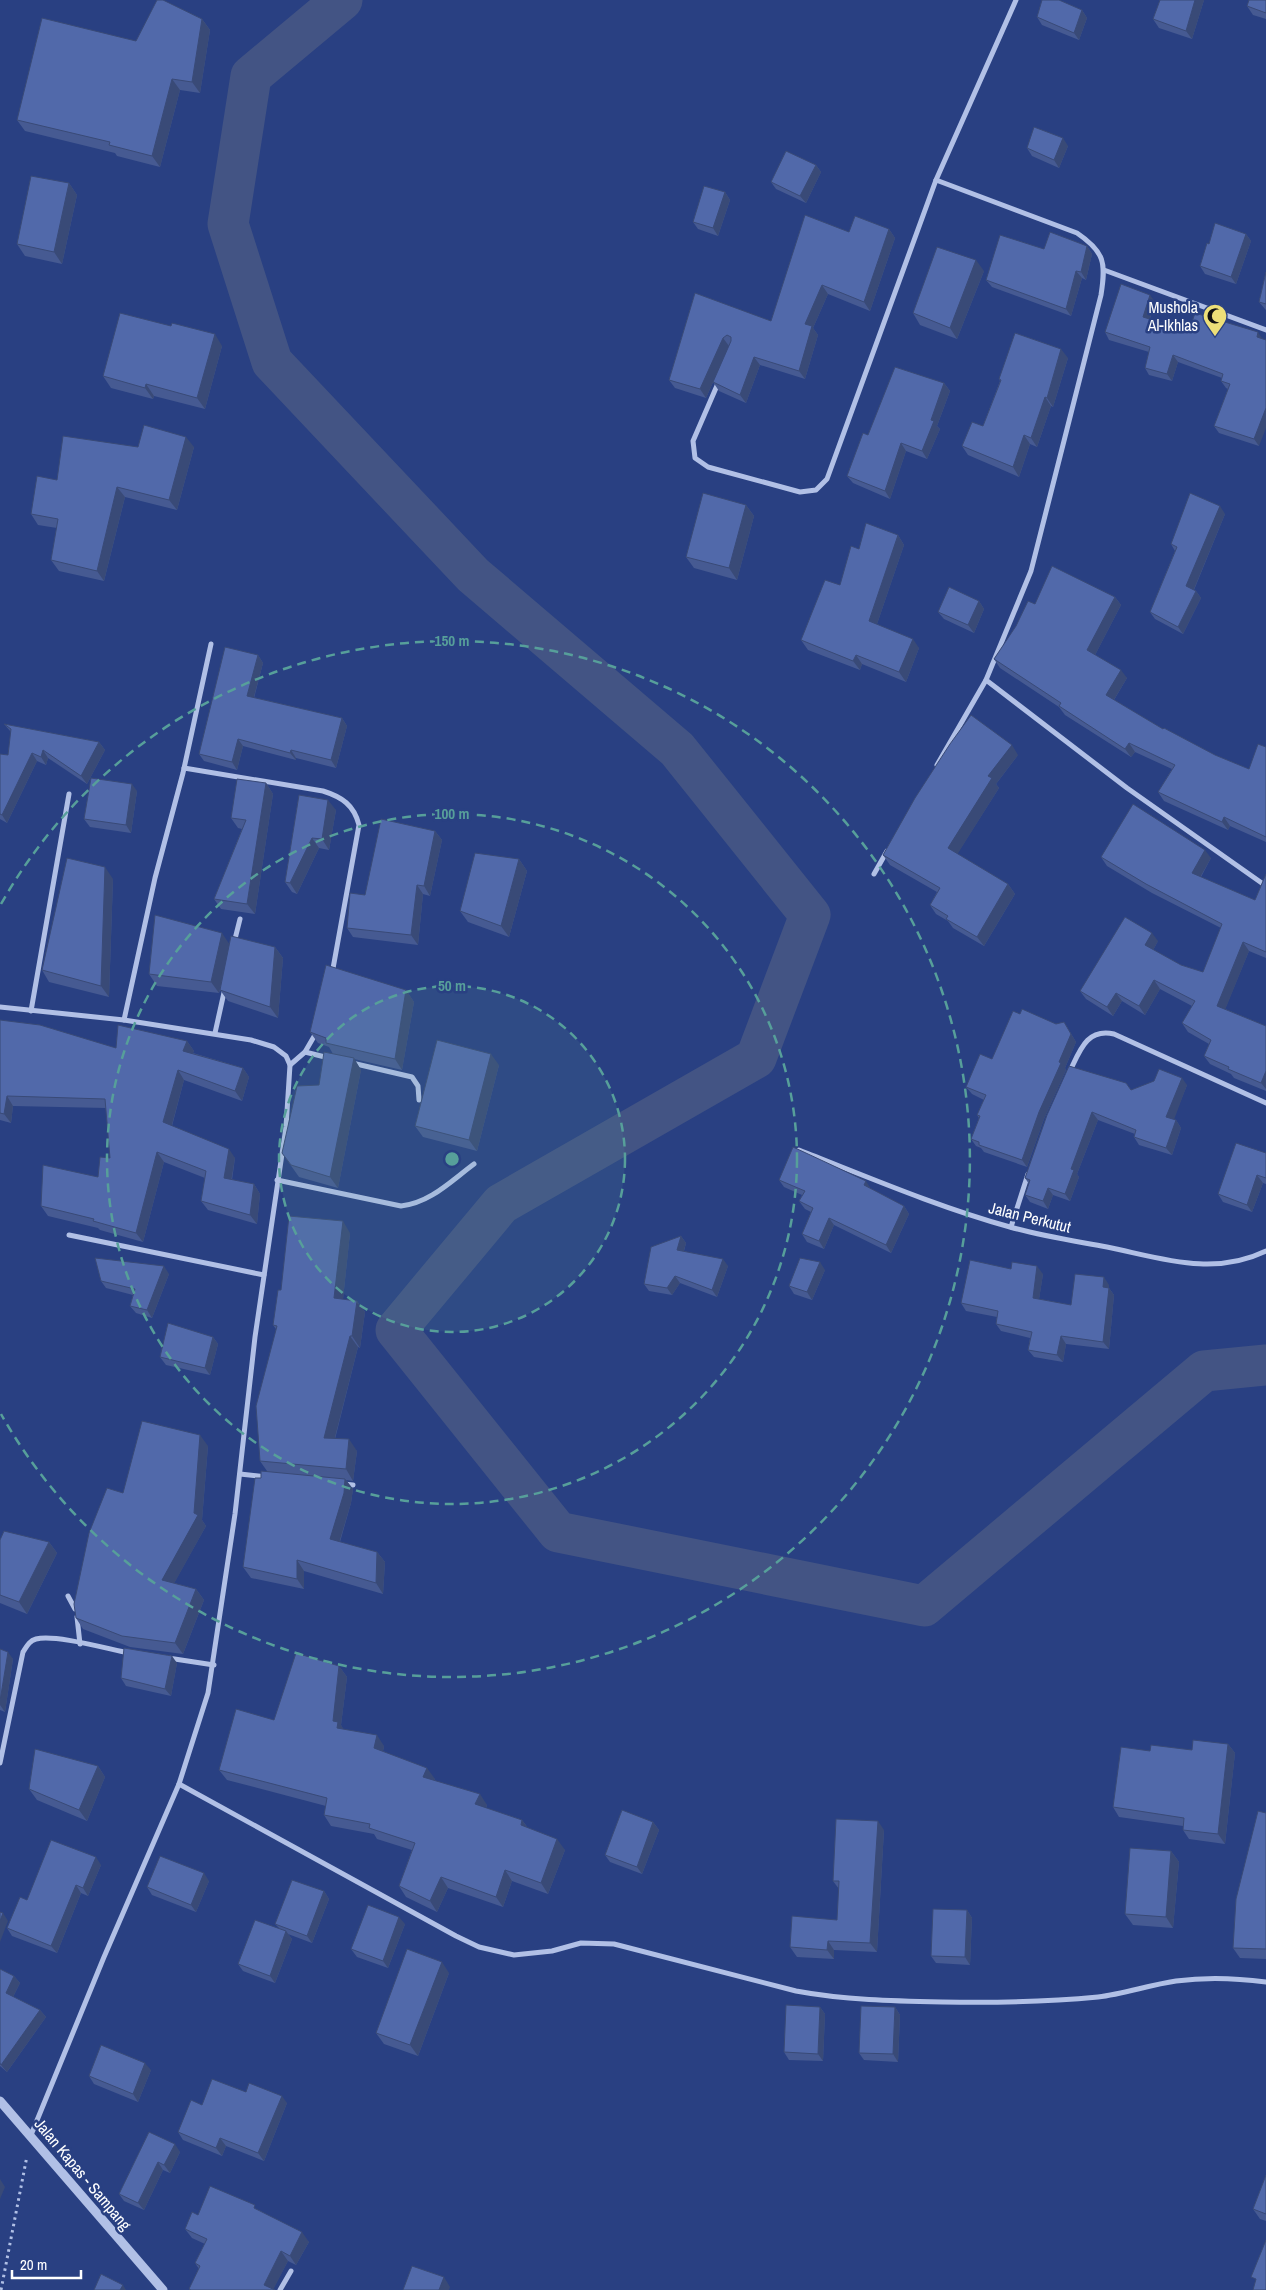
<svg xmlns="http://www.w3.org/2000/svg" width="1266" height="2290" viewBox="0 0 1266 2290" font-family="'Archivo Narrow',sans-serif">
  <rect width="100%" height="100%" fill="#294082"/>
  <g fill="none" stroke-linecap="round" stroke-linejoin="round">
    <polyline stroke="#435484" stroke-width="41" points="342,0 251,76 228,224 272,362 473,575 677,749 810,915 756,1058 501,1204 396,1330 558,1532 924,1606 1204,1371 1266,1365"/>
    <polyline stroke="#b1c0e6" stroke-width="3" stroke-dasharray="2.5 4" stroke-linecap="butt" points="1,2290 27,2156"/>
    <g stroke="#b1c0e6" stroke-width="5">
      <polyline points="1104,270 1266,330"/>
      <polyline points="719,381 693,441 695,458 708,467 800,492 816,490 827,479 936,180"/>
      <polyline points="986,680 1127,788 1266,886"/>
      <path d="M937,765L986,680L1031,571L1101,295C1106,263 1105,252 1077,233L936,180L1016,0"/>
      <path d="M184,768L323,791C342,797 354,805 359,825L332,974"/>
      <polyline points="874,874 887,851"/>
      <polyline points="234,943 240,919"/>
      <polyline points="0,1007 124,1020 251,1040 274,1047 286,1056 290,1065 286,1127 255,1337 235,1514 208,1693 179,1784 104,1957 31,2135"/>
      <polyline points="31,1011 69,794"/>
      <polyline points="124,1020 155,878 183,773 211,644"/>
      <polyline points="215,1033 225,988"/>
      <polyline points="305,1052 329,1058"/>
      <polyline points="352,1063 412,1077 418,1086 419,1100"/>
      <polyline points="290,1065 305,1052 316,1033"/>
      <path d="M1070,1071C1080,1050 1087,1028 1114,1034L1266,1103"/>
      <path d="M799,1150C868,1177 938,1207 1010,1227C1041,1236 1075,1241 1107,1247C1161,1258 1213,1277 1266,1251"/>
      <path d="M277,1180L401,1206C430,1203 451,1181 474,1164"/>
      <polyline points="1011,1227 1028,1174"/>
      <polyline points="69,1235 264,1275"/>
      <polyline points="240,1474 267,1477"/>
      <polyline points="343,1484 353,1485"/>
      <polyline points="68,1596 75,1609"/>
      <polyline points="77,1617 80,1644"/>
      <polyline points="168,1658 214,1665"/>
      <path d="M0,1763L23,1652C27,1646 29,1641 36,1639C55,1634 108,1649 129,1653"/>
      <path d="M179,1784L456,1936L479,1947L514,1955L552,1951L581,1943L614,1944L796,1991C844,2000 894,2001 943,2002C995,2003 1046,2002 1098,1997C1124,1994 1149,1985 1176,1981C1205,1977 1236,1978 1266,1982"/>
      <polyline points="280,2290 291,2271"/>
    </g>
    <polyline stroke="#b1c0e6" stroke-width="9" points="0,2101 163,2290"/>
  </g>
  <g fill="#465a92">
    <polygon points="1204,0 1192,39 1159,28 1153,19"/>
    <polygon points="1266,0 1266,19 1253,15 1247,6"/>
    <polygon points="1082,10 1087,18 1079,40 1042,25 1037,17"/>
    <polygon points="202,19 210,30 200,93 180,90 160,167 117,156 115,153 25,131 17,120 136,41"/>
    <polygon points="1068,146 1059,168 1032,156 1027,148"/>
    <polygon points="816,165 821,172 806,203 776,189 771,182"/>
    <polygon points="69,183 77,195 62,264 25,256 17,244"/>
    <polygon points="725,192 730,200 718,236 698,229 693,222"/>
    <polygon points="889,229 895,238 870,311 828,294 813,328 818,335 805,379 760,365 746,403 719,391 713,382 727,351 706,398 675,388 669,380 695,293 771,321 849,232"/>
    <polygon points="1246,234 1251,241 1236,284 1205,274 1200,266 1209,244"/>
    <polygon points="1087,246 1092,254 1086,280 1082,278 1071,316 992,287 986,280 1044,249"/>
    <polygon points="984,271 957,339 920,325 913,313"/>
    <polygon points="1266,272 1266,310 1265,309 1259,302"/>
    <polygon points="1155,302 1150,319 1189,331 1258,332 1259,446 1219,433 1214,426 1228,389 1226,388 1221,381 1222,378 1178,362 1172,381 1149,375 1145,368 1149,352 1109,340 1105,332"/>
    <polygon points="222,346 205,409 154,396 153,399 111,388 103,376"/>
    <polygon points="1068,358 1053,407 1051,406 1037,447 1030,444 1019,477 968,455 962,446 983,426 1000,381 999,379"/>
    <polygon points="944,383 950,391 937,426 940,429 927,459 906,451 890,499 853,483 847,476 868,435"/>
    <polygon points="138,447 194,447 177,510 125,497 104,581 59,571 51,560 57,528 38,525 31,514 57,480"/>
    <polygon points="746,505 754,516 737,580 694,568 686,557"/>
    <polygon points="1225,514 1194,590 1196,591 1201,598 1183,634 1155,619 1150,612 1175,551 1171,544"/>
    <polygon points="898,535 904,545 877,624 919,648 906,682 862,664 860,670 808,650 801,640 840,585 859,549"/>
    <polygon points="1115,597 1121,605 1095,655 1127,678 1114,700 1163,729 1215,755 1249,769 1266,747 1266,842 1230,826 1228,830 1164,801 1158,792 1172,769 1135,752 1131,757 1065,715 1059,707 1000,668 994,659 1035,604"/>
    <polygon points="979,601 984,609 974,633 944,619 938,612"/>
    <polygon points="258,655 263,663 254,698 342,718 347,726 336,768 296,758 296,760 243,746 237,770 204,761 199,754"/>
    <polygon points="4,724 99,742 105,750 87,784 48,758 46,765 37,761 7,823 0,819 0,754 8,755 11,732"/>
    <polygon points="1018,755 996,784 999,788 957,854 1008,884 1015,894 984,946 953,928 948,921 936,914 930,905 937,892 890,865 883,855"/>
    <polygon points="266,783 273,794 255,914 221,909 214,899 242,829 238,828 231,818"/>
    <polygon points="137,791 131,833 90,827 84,819"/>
    <polygon points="299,795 336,810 329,850 319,848 297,894 292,892 285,882"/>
    <polygon points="435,831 442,840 430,896 423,894 418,945 353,937 347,928 365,895"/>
    <polygon points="1101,857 1211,858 1201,877 1255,900 1266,874 1266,958 1249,951 1225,1009 1266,1026 1266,1091 1234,1078 1231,1074 1210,1064 1204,1056 1209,1044 1188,1032 1182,1023 1192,1006 1160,989 1145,1015 1122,1001 1113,1016 1086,999 1080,991 1158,941 1153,950 1181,965 1203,972 1221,928 1152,893 1107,866"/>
    <polygon points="519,859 527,871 509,937 468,922 460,911"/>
    <polygon points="113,879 109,997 49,982 42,970"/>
    <polygon points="229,943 275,947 283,958 278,1018 228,1001 220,990 219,993 157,986 149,974"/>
    <polygon points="406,990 414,1002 402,1070 354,1059 361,1070 338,1188 299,1177 282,1153 319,1085 333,1054 329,1047 318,1043 310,1032"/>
    <polygon points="1020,1014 1056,1024 1064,1022 1076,1042 1065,1068 1066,1070 1044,1119 1027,1167 984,1152 981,1148 976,1146 971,1139 979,1118 977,1115 984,1100 972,1094 966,1087 992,1059"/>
    <polygon points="0,1020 116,1048 187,1041 194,1051 193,1053 243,1068 249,1077 242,1101 184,1080 172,1126 235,1158 232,1180 254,1184 260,1194 257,1224 208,1210 201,1201 205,1178 164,1162 143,1242 100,1230 98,1228 48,1216 41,1206 98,1177 110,1158 106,1108 13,1106 11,1123 0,1120"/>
    <polygon points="499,1065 477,1151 423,1137 415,1126"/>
    <polygon points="1126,1083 1131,1090 1187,1085 1173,1120 1176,1120 1181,1128 1172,1155 1139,1145 1134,1137 1135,1134 1098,1120 1077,1174 1079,1177 1070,1201 1053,1195 1048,1209 1030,1202 1025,1195 1029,1184 1025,1178 1047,1115"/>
    <polygon points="1266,1153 1266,1184 1263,1183 1252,1212 1223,1202 1218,1194"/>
    <polygon points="779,1180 871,1189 904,1206 909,1214 891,1253 834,1225 824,1249 807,1242 802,1234 811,1212 805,1209 799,1201 802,1195 784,1187"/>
    <polygon points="350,1233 343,1299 357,1301 365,1312 360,1348 358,1347 335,1439 357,1451 353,1481 346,1480 353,1489 351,1503 340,1542 377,1552 385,1562 383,1594 304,1571 304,1589 251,1578 243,1567 261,1478 267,1471 260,1461 276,1329 273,1325 281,1290"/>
    <polygon points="681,1236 686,1243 684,1251 728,1266 717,1297 680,1283 672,1295 649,1291 644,1284"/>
    <polygon points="1011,1269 1043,1274 1039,1299 1071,1305 1109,1285 1109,1288 1114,1295 1109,1349 1066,1344 1063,1362 1034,1357 1028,1350 1030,1338 1001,1331 996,1324 997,1317 966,1311 961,1303"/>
    <polygon points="825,1270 812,1300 794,1294 789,1286"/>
    <polygon points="169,1274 152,1318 136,1313 130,1306 133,1295 106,1288 101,1281"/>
    <polygon points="213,1337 218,1344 210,1375 166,1365 160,1357"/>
    <polygon points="208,1446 202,1520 206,1526 174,1583 196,1589 204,1600 183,1654 130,1647 83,1629 76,1618"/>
    <polygon points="0,1540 49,1542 57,1553 27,1614 0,1603"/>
    <polygon points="0,1649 13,1659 5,1712 0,1710"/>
    <polygon points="177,1663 171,1696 126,1686 121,1678"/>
    <polygon points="339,1666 347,1677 341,1725 343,1729 384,1746 383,1751 435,1779 434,1781 487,1805 486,1808 522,1820 528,1828 565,1850 548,1894 512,1881 503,1907 448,1888 437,1912 406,1897 399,1886 412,1850 377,1839 374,1834 331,1826 324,1815 326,1806 227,1780 219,1770 274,1720"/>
    <polygon points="1228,1744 1235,1753 1225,1844 1189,1839 1183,1830 1183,1826 1119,1817 1113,1807 1150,1751 1192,1750"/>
    <polygon points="98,1766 105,1777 87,1821 37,1800 29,1789"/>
    <polygon points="1266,1813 1266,1959 1240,1958 1233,1948"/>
    <polygon points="653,1822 659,1830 642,1874 610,1862 605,1855"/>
    <polygon points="884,1830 877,1952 834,1950 834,1959 797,1957 790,1947 837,1920 839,1889 833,1881"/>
    <polygon points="1171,1851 1179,1862 1173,1928 1133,1925 1125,1914"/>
    <polygon points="101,1865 88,1896 81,1893 57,1953 12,1936 7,1928 27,1900"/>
    <polygon points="209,1881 196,1912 152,1895 147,1887"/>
    <polygon points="324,1891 329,1899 312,1943 288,1934 292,1939 275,1983 243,1971 238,1964 279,1928 275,1924"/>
    <polygon points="967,1910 972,1918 970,1965 936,1963 931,1956"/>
    <polygon points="405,1924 388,1968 357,1957 351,1949"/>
    <polygon points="0,1969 14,1976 20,1983 13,1997 40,2010 46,2017 7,2072 0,2066"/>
    <polygon points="449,1973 418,2056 384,2044 376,2033"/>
    <polygon points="820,2007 825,2014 823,2061 789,2060 784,2052"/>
    <polygon points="895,2007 900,2015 898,2062 864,2060 859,2053"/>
    <polygon points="151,2070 138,2102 94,2084 89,2076"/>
    <polygon points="246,2092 287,2103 264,2161 226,2146 222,2156 183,2140 178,2132 202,2105"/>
    <polygon points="149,2132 180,2152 170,2173 163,2170 144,2210 124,2201 119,2194"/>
    <polygon points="1266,2175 1266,2221 1260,2219 1253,2209"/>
    <polygon points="259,2210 309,2242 296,2265 288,2261 273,2289 275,2290 190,2290 189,2289 199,2269 195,2263 205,2244 192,2238 185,2229"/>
  </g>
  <g fill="#394a77">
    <polygon points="1195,0 1204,0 1192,39 1186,31"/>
    <polygon points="1082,10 1087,18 1079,40 1074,33"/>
    <polygon points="202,19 210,30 200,93 192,82"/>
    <polygon points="172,79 180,90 160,167 152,156"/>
    <polygon points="1063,138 1068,146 1059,168 1054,160"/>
    <polygon points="816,165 821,172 806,203 800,196"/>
    <polygon points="69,183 77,195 62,264 54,252"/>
    <polygon points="725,192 730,200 718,236 713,228"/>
    <polygon points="889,229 895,238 870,311 864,302"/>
    <polygon points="1246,234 1251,241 1236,284 1231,277"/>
    <polygon points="1087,246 1092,254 1086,280 1081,272"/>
    <polygon points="976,260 984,271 957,339 950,328"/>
    <polygon points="1076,271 1082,278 1071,316 1066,309"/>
    <polygon points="822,285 828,294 813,328 818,335 805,379 799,371 805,324"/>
    <polygon points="1150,295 1155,302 1148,324 1143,317"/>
    <polygon points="1258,332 1263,340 1257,337"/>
    <polygon points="215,334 222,346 205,409 197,398"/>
    <polygon points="723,338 729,346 706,398 700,389"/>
    <polygon points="1061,349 1068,358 1053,407 1047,398"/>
    <polygon points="1173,355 1178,362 1172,381 1167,374"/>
    <polygon points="754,357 760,365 746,403 740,395"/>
    <polygon points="944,383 950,391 937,426 940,429 927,459 922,451 931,420"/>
    <polygon points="146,384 154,396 153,399 145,388"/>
    <polygon points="1045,397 1051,406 1037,447 1031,438"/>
    <polygon points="1266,408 1266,428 1259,446 1254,439"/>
    <polygon points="1024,435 1030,444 1019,477 1013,467"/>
    <polygon points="186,437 194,447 177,510 169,500"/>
    <polygon points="901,443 906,451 890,499 885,491"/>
    <polygon points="117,487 125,497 104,581 97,571"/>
    <polygon points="746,505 754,516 737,580 729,568"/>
    <polygon points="1220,506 1225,514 1192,594 1186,586"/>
    <polygon points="898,535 904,545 875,630 869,621"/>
    <polygon points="1196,591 1201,598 1183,634 1178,627"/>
    <polygon points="1115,597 1121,605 1093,659 1087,650"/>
    <polygon points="979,601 984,609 974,633 968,625"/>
    <polygon points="913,639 919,648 906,682 899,672"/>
    <polygon points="258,655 263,663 252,704 247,696"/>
    <polygon points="856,655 862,664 860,670 853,661"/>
    <polygon points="1121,670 1127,678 1112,703 1106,695"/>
    <polygon points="342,718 347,726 336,768 331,760"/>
    <polygon points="238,739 243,746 237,770 232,762"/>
    <polygon points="99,742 105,750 87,784 81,776"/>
    <polygon points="1129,743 1135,752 1131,757 1125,749"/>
    <polygon points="1012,745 1018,755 996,784 999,788 955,858 948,848 988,776"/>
    <polygon points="43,750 48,758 46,765 41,757"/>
    <polygon points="291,750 296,758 296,760 290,753"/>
    <polygon points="32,753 37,761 7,823 2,815"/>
    <polygon points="266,783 273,794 255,914 247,904"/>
    <polygon points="132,784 137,791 131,833 126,825"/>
    <polygon points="328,800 336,810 329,850 322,839"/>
    <polygon points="1224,817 1230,826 1228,830 1222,822"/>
    <polygon points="435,831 442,840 430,896 424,886"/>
    <polygon points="312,838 319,848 297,894 290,883"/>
    <polygon points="1205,850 1211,858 1198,881 1192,873"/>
    <polygon points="519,859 527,871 509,937 501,926"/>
    <polygon points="105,867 113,879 109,997 101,986"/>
    <polygon points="1008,884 1015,894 984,946 977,937"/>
    <polygon points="417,885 423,894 418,945 411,935"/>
    <polygon points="222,933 230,945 219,993 211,982"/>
    <polygon points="1152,933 1158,941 1151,954 1145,945"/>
    <polygon points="1243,942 1249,951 1223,1015 1217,1006"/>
    <polygon points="275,947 283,958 278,1018 270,1007"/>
    <polygon points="1154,980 1160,989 1145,1015 1139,1006"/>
    <polygon points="406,990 414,1002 402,1070 395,1059"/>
    <polygon points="1116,993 1122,1001 1113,1016 1107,1007"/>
    <polygon points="1064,1022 1076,1042 1065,1068 1066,1070 1044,1119 1027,1167 1022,1160 1039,1112 1059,1062"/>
    <polygon points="187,1041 194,1051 190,1060 183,1051"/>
    <polygon points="491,1054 499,1065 477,1151 469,1140"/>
    <polygon points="354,1058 361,1070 338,1188 330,1177"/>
    <polygon points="243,1068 249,1077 242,1101 235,1091"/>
    <polygon points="178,1070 184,1080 170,1132 163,1122"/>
    <polygon points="1266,1071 1266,1089 1261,1083"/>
    <polygon points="1182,1078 1187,1085 1172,1125 1166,1117"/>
    <polygon points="7,1096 13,1106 11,1123 4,1114"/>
    <polygon points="1092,1112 1098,1120 1077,1174 1079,1177 1070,1201 1065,1194 1071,1169"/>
    <polygon points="1176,1120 1181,1128 1172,1155 1166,1148"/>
    <polygon points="229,1149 235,1158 230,1188 224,1178"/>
    <polygon points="157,1152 164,1162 143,1242 136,1233"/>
    <polygon points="1257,1175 1263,1183 1252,1212 1247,1205"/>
    <polygon points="866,1181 871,1189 864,1185"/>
    <polygon points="254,1184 260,1194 257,1224 250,1215"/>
    <polygon points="1048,1188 1053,1195 1048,1209 1043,1201"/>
    <polygon points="904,1206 909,1214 891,1253 886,1245"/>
    <polygon points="829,1218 834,1225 824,1249 819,1241"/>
    <polygon points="343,1221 350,1233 342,1309 334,1298"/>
    <polygon points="681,1236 686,1243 682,1257 677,1250"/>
    <polygon points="723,1259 728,1266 717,1297 712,1290"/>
    <polygon points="820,1262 825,1270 812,1300 807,1292"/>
    <polygon points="164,1266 169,1274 152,1318 147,1310"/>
    <polygon points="1037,1266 1043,1274 1038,1306 1033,1298"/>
    <polygon points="675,1276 680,1283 672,1295 667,1288"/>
    <polygon points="1104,1277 1109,1285 1109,1288 1114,1295 1109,1349 1103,1342 1103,1287"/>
    <polygon points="357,1301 365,1312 360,1348 352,1336"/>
    <polygon points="350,1336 358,1347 332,1449 324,1438"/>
    <polygon points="1061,1336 1066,1344 1063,1362 1057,1355"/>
    <polygon points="213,1337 218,1344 210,1375 205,1368"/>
    <polygon points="200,1435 208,1446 202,1520 206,1526 170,1591 162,1580 194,1513"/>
    <polygon points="349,1439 357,1451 353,1481 346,1469"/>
    <polygon points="345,1479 353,1489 351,1503 337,1550 330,1539"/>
    <polygon points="49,1542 57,1553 27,1614 19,1602"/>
    <polygon points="377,1552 385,1562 383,1594 376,1583"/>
    <polygon points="297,1560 304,1571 304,1589 297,1579"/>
    <polygon points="196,1589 204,1600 183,1654 175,1643"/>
    <polygon points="8,1652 13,1659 5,1712 0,1705 0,1701"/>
    <polygon points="172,1656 177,1663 171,1696 165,1689"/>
    <polygon points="339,1666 347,1677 341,1725 346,1733 344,1738 333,1721"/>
    <polygon points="377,1735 384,1746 382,1758 374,1748"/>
    <polygon points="1228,1744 1235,1753 1225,1844 1218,1834"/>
    <polygon points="98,1766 105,1777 87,1821 79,1810"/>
    <polygon points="427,1768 435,1779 431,1788 423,1777"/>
    <polygon points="480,1794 487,1805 483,1815 475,1804"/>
    <polygon points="522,1820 530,1831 521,1825"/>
    <polygon points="878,1821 884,1830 877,1952 870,1943"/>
    <polygon points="653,1822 659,1830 642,1874 637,1867"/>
    <polygon points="557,1839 565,1850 548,1894 541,1883"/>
    <polygon points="1171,1851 1179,1862 1173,1928 1166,1917"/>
    <polygon points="96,1857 101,1865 88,1896 83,1888"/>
    <polygon points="505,1870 512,1881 503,1907 496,1897"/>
    <polygon points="204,1873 209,1881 196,1912 191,1905"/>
    <polygon points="441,1877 448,1888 437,1912 430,1901"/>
    <polygon points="76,1885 81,1893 57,1953 51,1946"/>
    <polygon points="324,1891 329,1899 312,1943 307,1936"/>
    <polygon points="967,1910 972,1918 970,1965 965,1957"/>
    <polygon points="3,1913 8,1921 0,1942 0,1921"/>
    <polygon points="399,1917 405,1924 388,1968 383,1961"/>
    <polygon points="286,1931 292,1939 275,1983 270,1976"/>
    <polygon points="828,1941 834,1950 834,1959 827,1950"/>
    <polygon points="442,1962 449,1973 418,2056 410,2045"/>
    <polygon points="14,1976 20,1983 11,2001 6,1993"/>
    <polygon points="820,2007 825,2014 823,2061 818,2054"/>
    <polygon points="895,2007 900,2015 898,2062 893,2054"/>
    <polygon points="40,2010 46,2017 7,2072 1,2065"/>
    <polygon points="145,2063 151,2070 138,2102 133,2094"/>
    <polygon points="282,2096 287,2103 264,2161 258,2153"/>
    <polygon points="220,2138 226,2146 222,2156 216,2148"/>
    <polygon points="175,2144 180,2152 170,2173 164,2165"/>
    <polygon points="158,2162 163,2170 144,2210 138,2203"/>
    <polygon points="0,2179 5,2187 0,2199"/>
    <polygon points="302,2232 309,2242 296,2265 290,2256"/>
    <polygon points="281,2251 288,2261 273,2290 264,2285"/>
    <polygon points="444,2277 450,2287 449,2290 439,2290"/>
    <polygon points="123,2285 126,2290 120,2290"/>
  </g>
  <g fill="#5169aa" stroke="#394a77">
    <polygon points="157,0 163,0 202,19 192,82 172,79 152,156 109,145 110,142 17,120 42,18 136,41"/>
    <polygon points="1042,0 1059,0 1082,10 1074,33 1037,17"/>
    <polygon points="1160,0 1195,0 1186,31 1153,19"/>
    <polygon points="1249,0 1266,0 1266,13 1247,6"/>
    <polygon points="1034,127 1063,138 1054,160 1027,148"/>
    <polygon points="786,151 816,165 800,196 771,182"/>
    <polygon points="31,176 69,183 54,252 17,244"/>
    <polygon points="704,186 725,192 713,228 693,222"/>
    <polygon points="805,215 849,232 855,216 889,229 864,302 822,285 805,324 812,326 799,371 754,357 740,395 713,382 731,341 731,337 727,335 723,338 700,389 669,380 695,293 771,321"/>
    <polygon points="1215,223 1246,234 1231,277 1200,266 1207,243 1209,244"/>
    <polygon points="1050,232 1087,246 1081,272 1076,271 1066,309 986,280 1000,235 1044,249"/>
    <polygon points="937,247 976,260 950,328 913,313"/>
    <polygon points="1266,272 1266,304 1259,302"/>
    <polygon points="1121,284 1150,295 1143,317 1189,331 1195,313 1258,332 1257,337 1266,340 1266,408 1254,439 1214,426 1230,384 1221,381 1223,374 1173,355 1167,374 1145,368 1150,347 1105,332"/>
    <polygon points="120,313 171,326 172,323 215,334 197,398 146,384 145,388 103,376"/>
    <polygon points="1015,333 1061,349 1047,398 1045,397 1031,438 1024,435 1013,467 962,446 972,422 983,426 1001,380 999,379"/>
    <polygon points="895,367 944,383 931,420 934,421 922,451 901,443 885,491 847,476 863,433 868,435"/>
    <polygon points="144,425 186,437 169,500 117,487 97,571 51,560 58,519 31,514 37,476 57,480 63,436 138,447"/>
    <polygon points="703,493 746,505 729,568 686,557"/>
    <polygon points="1190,493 1220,506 1186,586 1196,591 1178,627 1150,612 1177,547 1171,544"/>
    <polygon points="866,523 898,535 869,621 913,639 899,672 856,655 853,661 801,640 825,580 840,585 851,546 859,549"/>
    <polygon points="1052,566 1115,597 1087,650 1121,670 1106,695 1163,729 1164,728 1215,755 1249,769 1258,744 1266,747 1266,837 1224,817 1222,822 1158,792 1175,765 1129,743 1125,749 1059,706 1061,703 994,659 1016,626 1028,601 1035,604"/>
    <polygon points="949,587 979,601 968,625 938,612"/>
    <polygon points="225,647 258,655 247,696 342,718 331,760 291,750 290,753 238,739 232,762 199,754"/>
    <polygon points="971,715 1012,745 988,776 992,778 948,848 1008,884 977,937 946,919 948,916 930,905 940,888 883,855 915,798 950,744"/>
    <polygon points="4,724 99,742 81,776 43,750 41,757 32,753 2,815 0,814 0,754 8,755 11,729"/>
    <polygon points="91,778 132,784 126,825 84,819"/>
    <polygon points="237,779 266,783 247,904 214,899 246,820 231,818"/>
    <polygon points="299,795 328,800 322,839 312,838 290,883 285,882"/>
    <polygon points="1133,804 1205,850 1192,873 1255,900 1266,874 1266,952 1243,942 1217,1006 1266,1026 1266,1071 1261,1083 1228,1069 1229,1067 1204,1056 1211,1040 1182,1023 1195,1001 1154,980 1139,1006 1116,993 1107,1007 1080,991 1125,917 1152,933 1145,945 1181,965 1203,972 1222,924 1146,884 1101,857"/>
    <polygon points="381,819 435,831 424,886 417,885 411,935 347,928 350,893 365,895"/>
    <polygon points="475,853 519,859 501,926 460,911"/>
    <polygon points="67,858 105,867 101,986 42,970"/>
    <polygon points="155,915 222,933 211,982 149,974"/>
    <polygon points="231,936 275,947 270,1007 220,990"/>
    <polygon points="326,965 406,990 395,1059 326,1043 326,1038 310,1032"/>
    <polygon points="1022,1009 1056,1024 1064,1022 1071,1034 1059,1062 1061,1063 1039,1112 1022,1160 979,1145 979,1142 971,1139 980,1116 977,1115 986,1095 966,1087 980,1054 992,1059 1013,1011 1020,1014"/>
    <polygon points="0,1020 40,1025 116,1048 118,1025 187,1041 183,1051 243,1068 235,1091 178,1070 163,1122 229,1149 224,1178 254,1184 250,1215 201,1201 206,1171 157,1152 136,1233 93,1221 94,1219 41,1206 43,1165 98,1177 100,1157 110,1158 105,1099 7,1096 4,1114 0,1113"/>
    <polygon points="437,1040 491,1054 469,1140 415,1126"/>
    <polygon points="324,1052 354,1058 330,1177 291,1165 282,1153 297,1086 319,1085"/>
    <polygon points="1069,1066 1126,1083 1131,1090 1154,1081 1159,1069 1182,1078 1166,1117 1176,1120 1166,1148 1134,1137 1136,1130 1092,1112 1071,1169 1074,1170 1065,1194 1048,1188 1043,1201 1025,1195 1030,1180 1025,1178 1047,1115"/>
    <polygon points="1236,1143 1266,1153 1266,1178 1257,1175 1247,1205 1218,1194"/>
    <polygon points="793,1147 866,1181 864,1185 904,1206 886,1245 829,1218 819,1241 802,1234 813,1208 799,1201 805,1191 779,1180"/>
    <polygon points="289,1216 343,1221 334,1298 357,1301 352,1336 350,1336 324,1438 349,1439 346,1469 260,1461 256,1406 277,1326 273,1325 278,1290 281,1290"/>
    <polygon points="681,1236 677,1250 723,1259 712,1290 675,1276 667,1288 644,1284 651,1247"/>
    <polygon points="95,1258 164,1266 147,1310 130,1306 135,1289 101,1281"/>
    <polygon points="800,1258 820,1262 807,1292 789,1286"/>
    <polygon points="970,1260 1011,1269 1012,1262 1037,1266 1033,1298 1071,1305 1075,1274 1104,1277 1103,1287 1109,1288 1103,1342 1061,1336 1057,1355 1028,1350 1032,1332 996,1324 998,1311 961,1303"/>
    <polygon points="168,1323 213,1337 205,1368 160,1357"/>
    <polygon points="142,1421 200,1435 194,1513 198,1515 162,1580 196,1589 175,1643 122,1636 76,1618 74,1604 89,1533 107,1488 123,1493"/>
    <polygon points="261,1471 345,1479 344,1493 330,1539 377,1552 376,1583 297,1560 297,1579 243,1567 255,1478 261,1478"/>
    <polygon points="4,1531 49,1542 19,1602 0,1595 0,1540"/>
    <polygon points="124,1648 172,1656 165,1689 121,1678"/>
    <polygon points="0,1649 8,1652 0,1701"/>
    <polygon points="296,1653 339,1666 333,1721 338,1722 337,1728 377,1735 374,1748 427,1768 423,1777 480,1794 475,1804 522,1820 521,1825 557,1839 541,1883 505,1870 496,1897 441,1877 430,1901 399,1886 415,1843 369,1828 370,1824 324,1815 327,1798 219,1770 236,1709 274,1720"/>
    <polygon points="1193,1740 1228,1744 1218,1834 1183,1830 1184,1818 1113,1807 1121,1747 1150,1751 1151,1745 1192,1750"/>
    <polygon points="35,1749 98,1766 79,1810 29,1789"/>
    <polygon points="622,1810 653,1822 637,1867 605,1855"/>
    <polygon points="1258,1811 1266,1813 1266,1949 1233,1948 1236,1899"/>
    <polygon points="836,1819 878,1821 870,1943 828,1941 827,1950 790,1947 792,1916 837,1920 839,1881 833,1881"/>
    <polygon points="51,1840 96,1857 83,1888 76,1885 51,1946 7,1928 20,1897 27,1900"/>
    <polygon points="1130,1848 1171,1851 1166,1917 1125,1914"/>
    <polygon points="160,1856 204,1873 191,1905 147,1887"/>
    <polygon points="292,1880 324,1891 307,1936 275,1924"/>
    <polygon points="368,1905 399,1917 383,1961 351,1949"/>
    <polygon points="933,1909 967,1910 965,1957 931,1956"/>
    <polygon points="0,1912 3,1913 0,1921"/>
    <polygon points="255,1920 286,1931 270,1976 238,1964"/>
    <polygon points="407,1949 442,1962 410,2045 376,2033"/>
    <polygon points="0,1969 14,1976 6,1993 40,2010 1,2065 0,2063"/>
    <polygon points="786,2005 820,2007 818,2054 784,2052"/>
    <polygon points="861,2006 895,2007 893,2054 859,2053"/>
    <polygon points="101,2045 145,2063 133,2094 89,2076"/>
    <polygon points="212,2079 246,2092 249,2083 282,2096 258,2153 220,2138 216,2148 178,2132 191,2100 202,2105"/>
    <polygon points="149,2132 175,2144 164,2165 158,2162 138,2203 119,2194"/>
    <polygon points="1266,2175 1266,2214 1253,2209"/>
    <polygon points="210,2186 255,2205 254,2208 302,2232 290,2256 281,2251 264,2285 275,2290 191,2290 189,2289 200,2266 195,2263 207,2239 185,2229 192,2212 198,2215"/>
    <polygon points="1266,2240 1266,2290 1253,2290 1256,2279 1251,2277"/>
    <polygon points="412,2266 444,2277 439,2290 403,2290"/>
    <polygon points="101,2274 123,2285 120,2290 94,2290"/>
  </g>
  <circle cx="452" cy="1159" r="173" fill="#579f9a" fill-opacity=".12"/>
  <g fill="none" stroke="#579f9a" stroke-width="2.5" stroke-dasharray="9 6">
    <circle cx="452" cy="1159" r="173"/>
    <circle cx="452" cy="1159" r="345"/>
    <path d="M1 904A518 518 0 1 1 1 1414"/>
  </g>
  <defs>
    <symbol id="mosque-pin" viewBox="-11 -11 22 30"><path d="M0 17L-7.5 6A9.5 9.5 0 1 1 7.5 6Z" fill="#eddf78" stroke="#294082"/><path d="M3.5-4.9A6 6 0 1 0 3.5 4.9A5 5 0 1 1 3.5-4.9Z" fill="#111"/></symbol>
  </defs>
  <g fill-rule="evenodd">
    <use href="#mosque-pin" x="1201" y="302" width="28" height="38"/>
  </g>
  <g text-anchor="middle" stroke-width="5" stroke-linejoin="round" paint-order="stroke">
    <g font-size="16" fill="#fff" stroke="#294082" text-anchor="end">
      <text x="1198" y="313">Mushola<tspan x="1198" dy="18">Al-Ikhlas</tspan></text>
    </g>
    <g font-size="16" fill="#fff" stroke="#294082">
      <text transform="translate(1030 1217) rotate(14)" y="6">Jalan Perkutut</text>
      <text transform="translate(83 2174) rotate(50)" y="6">Jalan Kapas - Sampang</text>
    </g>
  </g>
  <circle cx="452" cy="1159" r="8" fill="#579f9a" stroke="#294082" stroke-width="2.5"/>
  <g font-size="15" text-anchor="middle" font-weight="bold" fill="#579f9a" stroke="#294082" stroke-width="5" stroke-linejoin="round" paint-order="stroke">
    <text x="452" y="646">150 m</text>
    <text x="452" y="819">100 m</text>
    <text x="452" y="991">50 m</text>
  </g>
  <path d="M12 2270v8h69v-8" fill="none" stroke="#ffffff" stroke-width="2.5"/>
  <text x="20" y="2270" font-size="15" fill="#ffffff" stroke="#294082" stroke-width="4" paint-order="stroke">20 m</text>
</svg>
